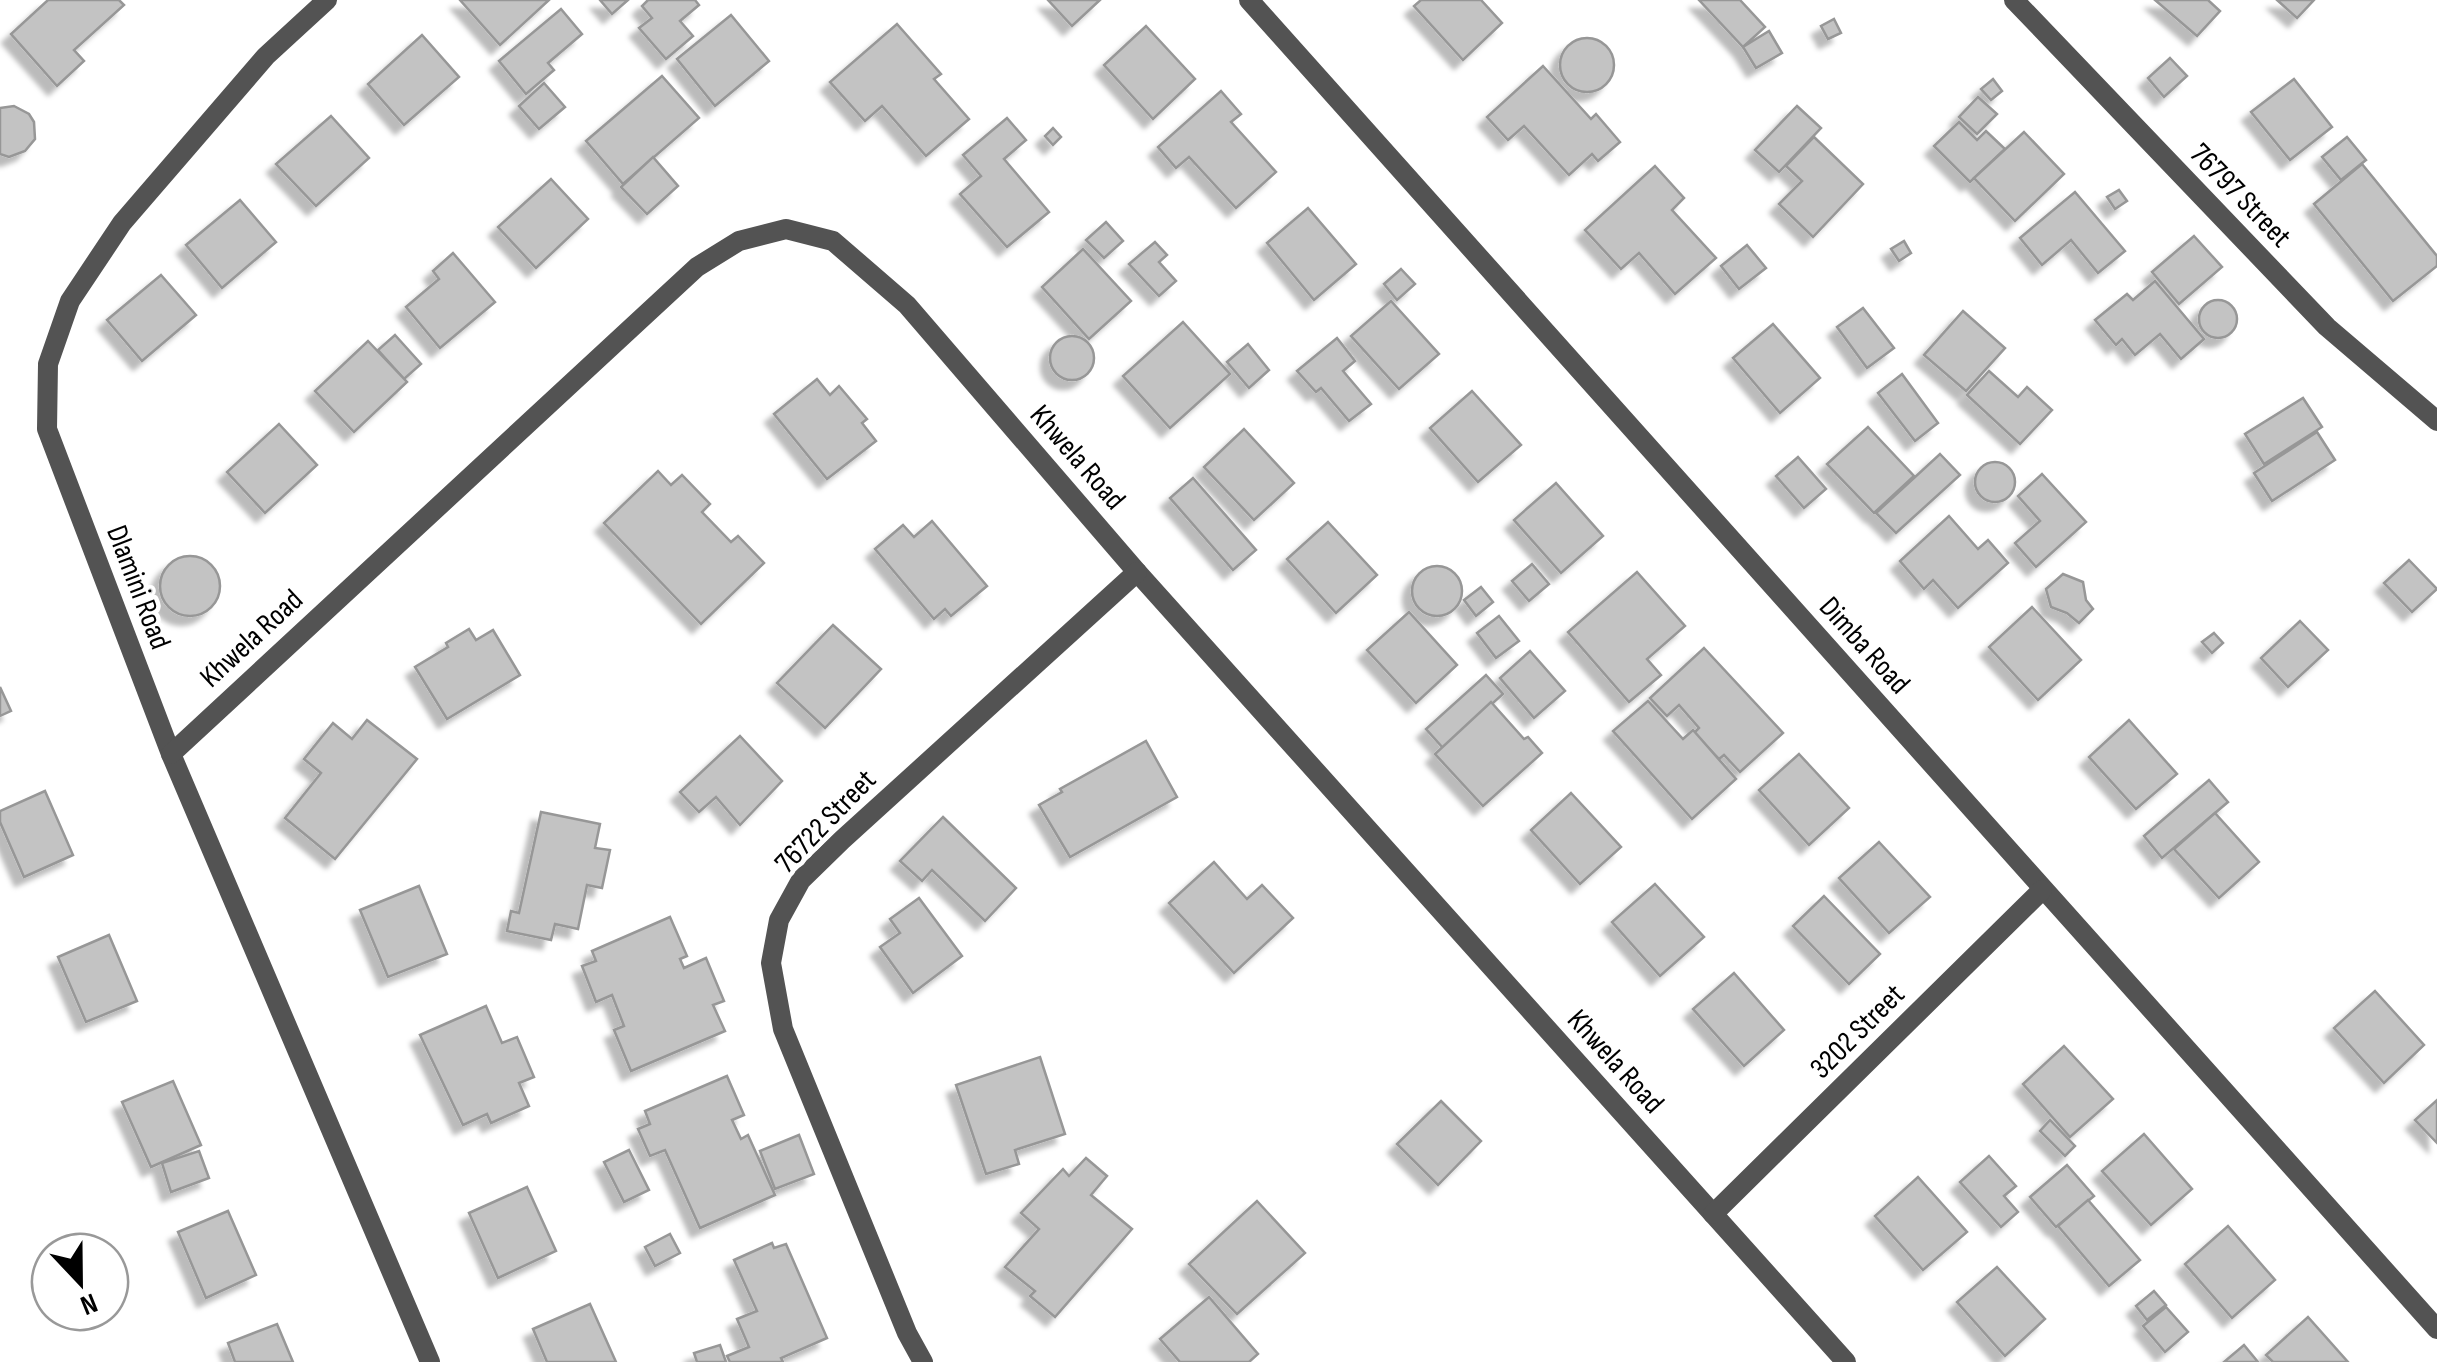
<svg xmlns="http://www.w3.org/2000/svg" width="2437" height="1362" viewBox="0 0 2437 1362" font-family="'Sofia Sans Condensed',sans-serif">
  <defs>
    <filter id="shadow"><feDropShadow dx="-9" dy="9" stdDeviation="2.5" flood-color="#0004"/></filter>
  </defs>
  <rect width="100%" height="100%" fill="#fff"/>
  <g fill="#c3c3c3" stroke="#979797" stroke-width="2.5" filter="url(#shadow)">
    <polygon points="48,0 119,0 124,5 74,50 84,61 57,86 11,34"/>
    <polygon points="460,0 549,0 500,45"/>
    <polygon points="600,0 628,0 612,14"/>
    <polygon points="648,0 695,0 699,5 680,21 693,36 666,59 639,28 652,18 642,6"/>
    <polygon points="1048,0 1100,0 1072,26"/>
    <polygon points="1421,0 1481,0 1502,23 1463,60 1414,6"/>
    <polygon points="1699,0 1740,0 1765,27 1743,47"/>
    <polygon points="2155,0 2208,0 2220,11 2197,36"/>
    <polygon points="2277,0 2314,0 2297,18"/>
    <polygon points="561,9 582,34 548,63 554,70 526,94 499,61"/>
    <polygon points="731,15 769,61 715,106 677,59"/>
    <polygon points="1834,19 1841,33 1828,39 1821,26"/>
    <polygon points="897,24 941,74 934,79 969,119 926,156 882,106 865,121 830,82"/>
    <polygon points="1146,26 1195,79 1153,119 1104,65"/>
    <polygon points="1769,31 1782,53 1756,68 1743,47"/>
    <polygon points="422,35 459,77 404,125 368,84"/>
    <circle cx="1587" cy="65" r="27"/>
    <polygon points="2170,58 2187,76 2164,97 2148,78"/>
    <polygon points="1543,66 1591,119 1596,114 1620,142 1598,161 1592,154 1569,175 1524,126 1508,140 1487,117"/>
    <polygon points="662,76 699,118 623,184 586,141"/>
    <polygon points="1993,79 2002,91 1991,100 1981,89"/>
    <polygon points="2294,79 2332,127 2290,160 2251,112"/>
    <polygon points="544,83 565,107 539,129 519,106"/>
    <polygon points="1221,91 1241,114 1231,122 1276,172 1236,208 1189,157 1176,168 1158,147"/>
    <polygon points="1978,97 1997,114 1977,134 1959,117"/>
    <polygon points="14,106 29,114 34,122 35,139 25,151 9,157 0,154 0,108"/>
    <polygon points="1797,106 1821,128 1779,172 1755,150"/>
    <polygon points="331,116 369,158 316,206 276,164"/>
    <polygon points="1007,118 1026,140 1004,159 1049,212 1007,247 960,194 981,176 963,155"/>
    <polygon points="1959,122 1977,140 1986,131 2005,149 1970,182 1934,146"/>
    <polygon points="1053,128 1061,137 1053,145 1045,136"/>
    <polygon points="2024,132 2064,174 2015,221 1974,178"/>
    <polygon points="1814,137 1863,184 1813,237 1779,204 1802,181 1786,166"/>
    <polygon points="2347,137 2366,160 2341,180 2322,157"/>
    <polygon points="653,157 678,186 647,214 621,187"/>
    <polygon points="2362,164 2437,256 2437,266 2393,301 2314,204"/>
    <polygon points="1655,166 1684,198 1672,210 1716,258 1675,294 1639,253 1621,269 1585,230"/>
    <polygon points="551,179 588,219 536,268 498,227"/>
    <polygon points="2119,190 2127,201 2115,209 2107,197"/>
    <polygon points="2075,192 2125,251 2098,273 2071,240 2042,265 2020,238"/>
    <polygon points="240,200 276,242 222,288 186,245"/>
    <polygon points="1308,208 1356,264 1314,300 1267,243"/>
    <polygon points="1106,222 1123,241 1104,258 1086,240"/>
    <polygon points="2194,236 2222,267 2179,304 2152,272"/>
    <polygon points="1904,241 1911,253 1899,261 1891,249"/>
    <polygon points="1155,242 1167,255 1159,262 1176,281 1159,296 1129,264"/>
    <polygon points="1747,245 1766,268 1739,289 1721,266"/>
    <polygon points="1083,249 1131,301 1089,339 1042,287"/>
    <polygon points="453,253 495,302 440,348 406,307 439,279 433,271"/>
    <polygon points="1401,269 1415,284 1397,300 1384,284"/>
    <polygon points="161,275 196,315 142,361 107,320"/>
    <polygon points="2155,281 2204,339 2181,359 2160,334 2135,355 2122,339 2116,345 2095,320 2127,294 2133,300"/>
    <circle cx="2218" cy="319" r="19"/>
    <polygon points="1391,301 1439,354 1399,389 1351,336"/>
    <polygon points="1863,308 1894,348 1867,368 1837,327"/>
    <polygon points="1963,311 2005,348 1966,391 1924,355"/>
    <polygon points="1183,322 1230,374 1170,428 1123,376"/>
    <polygon points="1773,324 1820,378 1780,413 1733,358"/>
    <polygon points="395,335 421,364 404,379 378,350"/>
    <circle cx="1072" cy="358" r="22"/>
    <polygon points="1337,338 1355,361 1343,371 1371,404 1349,421 1321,388 1316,392 1297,371"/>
    <polygon points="368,341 407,382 354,432 315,391"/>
    <polygon points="1248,344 1269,370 1249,388 1227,362"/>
    <polygon points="1989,371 2018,397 2027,387 2052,410 2020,444 1967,395"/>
    <polygon points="1902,374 1938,423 1915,441 1878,393"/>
    <polygon points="817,379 830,395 839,386 867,419 862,423 876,441 827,479 774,414"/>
    <polygon points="1472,391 1521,445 1478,482 1430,428"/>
    <polygon points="2303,398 2322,427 2264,464 2245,434"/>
    <polygon points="279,424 317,465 265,513 227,472"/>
    <polygon points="1868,427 1914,476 1874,513 1827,464"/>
    <polygon points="1244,429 1294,483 1254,520 1204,467"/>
    <polygon points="2317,432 2335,460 2272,501 2254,473"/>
    <polygon points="1940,454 1960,475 1896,533 1876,513"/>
    <polygon points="1798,457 1826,489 1804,508 1776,476"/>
    <circle cx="1995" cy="482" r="20"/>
    <polygon points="658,471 671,485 682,475 710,504 702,512 731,542 738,536 764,563 701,624 604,523"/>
    <polygon points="2042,474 2086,522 2036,567 2015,543 2040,521 2018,496"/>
    <polygon points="1193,478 1256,550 1233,570 1170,498"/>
    <polygon points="1556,483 1603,536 1561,573 1514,520"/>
    <polygon points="1949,516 1978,549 1988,540 2008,563 1958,608 1933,580 1924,589 1900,561"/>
    <polygon points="932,521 987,586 951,616 945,609 934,619 875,549 903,525 914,537"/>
    <polygon points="1328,522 1377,575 1336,613 1287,559"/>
    <circle cx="190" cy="586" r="30"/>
    <polygon points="2409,560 2437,589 2412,612 2384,583"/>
    <polygon points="1532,564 1549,584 1529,601 1512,581"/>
    <circle cx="1437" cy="591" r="25"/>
    <polygon points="1637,572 1685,626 1647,659 1661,675 1629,702 1568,632"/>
    <polygon points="2063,574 2083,582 2086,600 2093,609 2079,623 2067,613 2051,607 2046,589"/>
    <polygon points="1481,587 1493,602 1476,616 1464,600"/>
    <polygon points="2032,607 2081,660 2038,700 1989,647"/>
    <polygon points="1409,612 1457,665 1416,703 1367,650"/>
    <polygon points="1499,616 1519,641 1496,658 1477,633"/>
    <polygon points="2300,621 2328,650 2288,687 2261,658"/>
    <polygon points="833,625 881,669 825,728 777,683"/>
    <polygon points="469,629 476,640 493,630 520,675 447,719 415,667 448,647 446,643"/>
    <polygon points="2214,633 2223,643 2212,653 2202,642"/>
    <polygon points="1704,648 1783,733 1740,772 1724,755 1719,759 1694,733 1699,728 1679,705 1667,716 1650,698"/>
    <polygon points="1530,651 1565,691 1534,718 1500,678"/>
    <polygon points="1486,675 1503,694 1443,748 1426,729"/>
    <polygon points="0,687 11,711 0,716"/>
    <polygon points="1648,701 1683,739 1693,730 1736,779 1692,819 1613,731"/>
    <polygon points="1491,702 1524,739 1528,737 1542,753 1483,806 1435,754"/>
    <polygon points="367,720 417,759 335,859 285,818 321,773 304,759 333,723 352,739"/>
    <polygon points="2129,720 2177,774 2136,809 2089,757"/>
    <polygon points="740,736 782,781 740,825 716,797 699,812 680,792"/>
    <polygon points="1146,741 1177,797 1070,857 1039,805 1062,792 1060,789"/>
    <polygon points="1799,754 1849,808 1809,845 1759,790"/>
    <polygon points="2209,780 2228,802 2162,858 2144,836"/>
    <polygon points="45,791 73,855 24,877 0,822 0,811"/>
    <polygon points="1571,793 1621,847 1580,884 1531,830"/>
    <polygon points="541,812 600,824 595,848 610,850 602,888 587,885 578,929 555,924 551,940 507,931 511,911 519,913"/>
    <polygon points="2215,813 2259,862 2219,898 2174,849"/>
    <polygon points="943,817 1016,888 985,921 932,870 922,881 900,861"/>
    <polygon points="1879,842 1930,897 1889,933 1839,878"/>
    <polygon points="1214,862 1247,899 1262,885 1293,918 1234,973 1169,903"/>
    <polygon points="1655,884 1704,937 1660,976 1612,922"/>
    <polygon points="419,886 447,954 388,977 360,910"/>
    <polygon points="1824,896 1880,954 1849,984 1793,926"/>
    <polygon points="919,898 962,956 913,993 880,947 900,933 890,919"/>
    <polygon points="670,917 687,956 680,959 684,968 706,958 724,1001 713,1005 725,1031 631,1071 614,1030 624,1026 612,995 596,1002 582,966 596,961 592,951"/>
    <polygon points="109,935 137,1001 86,1022 58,957"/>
    <polygon points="1734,973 1784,1030 1744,1066 1693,1009"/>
    <polygon points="2375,991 2424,1045 2384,1083 2334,1028"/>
    <polygon points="486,1006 502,1043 517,1037 534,1077 519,1083 529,1106 491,1123 487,1114 463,1125 420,1035"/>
    <polygon points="2064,1046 2113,1099 2070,1137 2023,1084"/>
    <polygon points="1040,1057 1065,1134 1015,1150 1019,1164 986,1174 956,1085"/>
    <polygon points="727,1076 744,1115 732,1120 741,1139 748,1135 775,1195 700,1228 665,1150 650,1156 638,1129 650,1124 645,1111"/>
    <polygon points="173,1081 201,1145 151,1167 122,1102"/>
    <polygon points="2437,1100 2437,1143 2415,1120"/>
    <polygon points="1441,1101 1481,1141 1438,1185 1397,1144"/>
    <polygon points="2050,1120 2075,1146 2065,1156 2040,1131"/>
    <polygon points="2144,1134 2192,1189 2151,1225 2102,1171"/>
    <polygon points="799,1135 814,1174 775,1189 760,1151"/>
    <polygon points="629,1150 649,1190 624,1202 604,1162"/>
    <polygon points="199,1151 209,1178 171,1192 162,1163"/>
    <polygon points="1989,1156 2016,1186 2004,1196 2018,1212 2001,1227 1960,1182"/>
    <polygon points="1086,1158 1107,1176 1091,1195 1132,1229 1055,1317 1030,1296 1035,1291 1005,1267 1039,1229 1021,1213 1063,1169 1069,1176"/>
    <polygon points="2067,1165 2094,1196 2056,1227 2030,1197"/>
    <polygon points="1918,1177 1967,1232 1923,1270 1875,1216"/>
    <polygon points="527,1187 556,1251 498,1278 469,1213"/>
    <polygon points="2088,1200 2140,1260 2109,1286 2058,1226"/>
    <polygon points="1257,1201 1305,1253 1237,1314 1189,1264"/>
    <polygon points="228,1211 256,1275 206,1298 178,1232"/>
    <polygon points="2228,1226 2275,1280 2232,1318 2185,1264"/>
    <polygon points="670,1234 680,1253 655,1266 645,1247"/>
    <polygon points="772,1243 774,1248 786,1244 827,1338 781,1358 783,1362 730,1362 727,1356 749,1347 737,1319 757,1311 734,1260"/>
    <polygon points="1997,1267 2045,1319 2005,1356 1957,1302"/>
    <polygon points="2154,1291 2166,1305 2147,1320 2136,1306"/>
    <polygon points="1209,1297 1258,1354 1249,1362 1180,1362 1160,1339"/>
    <polygon points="590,1304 616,1362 547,1362 533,1329"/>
    <polygon points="2166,1307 2188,1332 2165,1352 2143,1326"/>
    <polygon points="2308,1317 2348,1362 2273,1362 2266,1355"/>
    <polygon points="277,1324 293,1362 235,1362 228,1343"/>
    <polygon points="720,1345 726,1362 697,1362 694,1353"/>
    <polygon points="2244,1345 2258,1362 2224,1362"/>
  </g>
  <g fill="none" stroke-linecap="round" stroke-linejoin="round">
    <g stroke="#535353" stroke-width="20">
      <polyline points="327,0 266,56 122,223 70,301 48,364 47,429 171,754 430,1362"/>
      <polyline points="1249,0 2437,1329"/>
      <polyline points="2014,0 2327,327 2437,421"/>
      <polyline points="171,754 697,267 739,241 786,229 833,241 907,305 1137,572 1846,1362"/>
      <polyline points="1713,1214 2042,890"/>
      <polyline points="923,1362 907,1333 783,1029 771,963 779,920 801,880 842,840 1137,572"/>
    </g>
  </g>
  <g text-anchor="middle" stroke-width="9" stroke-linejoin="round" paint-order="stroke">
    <g font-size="30" fill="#000" stroke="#fff">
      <text transform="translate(2241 195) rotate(46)" y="10">76797 Street</text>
      <text transform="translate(1078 457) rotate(49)" y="10">Khwela Road</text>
      <text transform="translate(139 587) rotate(69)" y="10">Dlamini Road</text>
      <text transform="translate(251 638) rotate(-43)" y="10">Khwela Road</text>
      <text transform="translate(1865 645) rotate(48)" y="10">Dimba Road</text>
      <text transform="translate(825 821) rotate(-46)" y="10">76722 Street</text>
      <text transform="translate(1857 1031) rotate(-45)" y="10">3202 Street</text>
      <text transform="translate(1616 1061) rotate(48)" y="10">Khwela Road</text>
    </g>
  </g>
  <g transform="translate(80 1282) rotate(158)"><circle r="48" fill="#ffffff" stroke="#999999" stroke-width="2.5"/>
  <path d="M0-8L18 38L0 25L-18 38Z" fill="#000000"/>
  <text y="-15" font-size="28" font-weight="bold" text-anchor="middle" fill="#000000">N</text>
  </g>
</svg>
